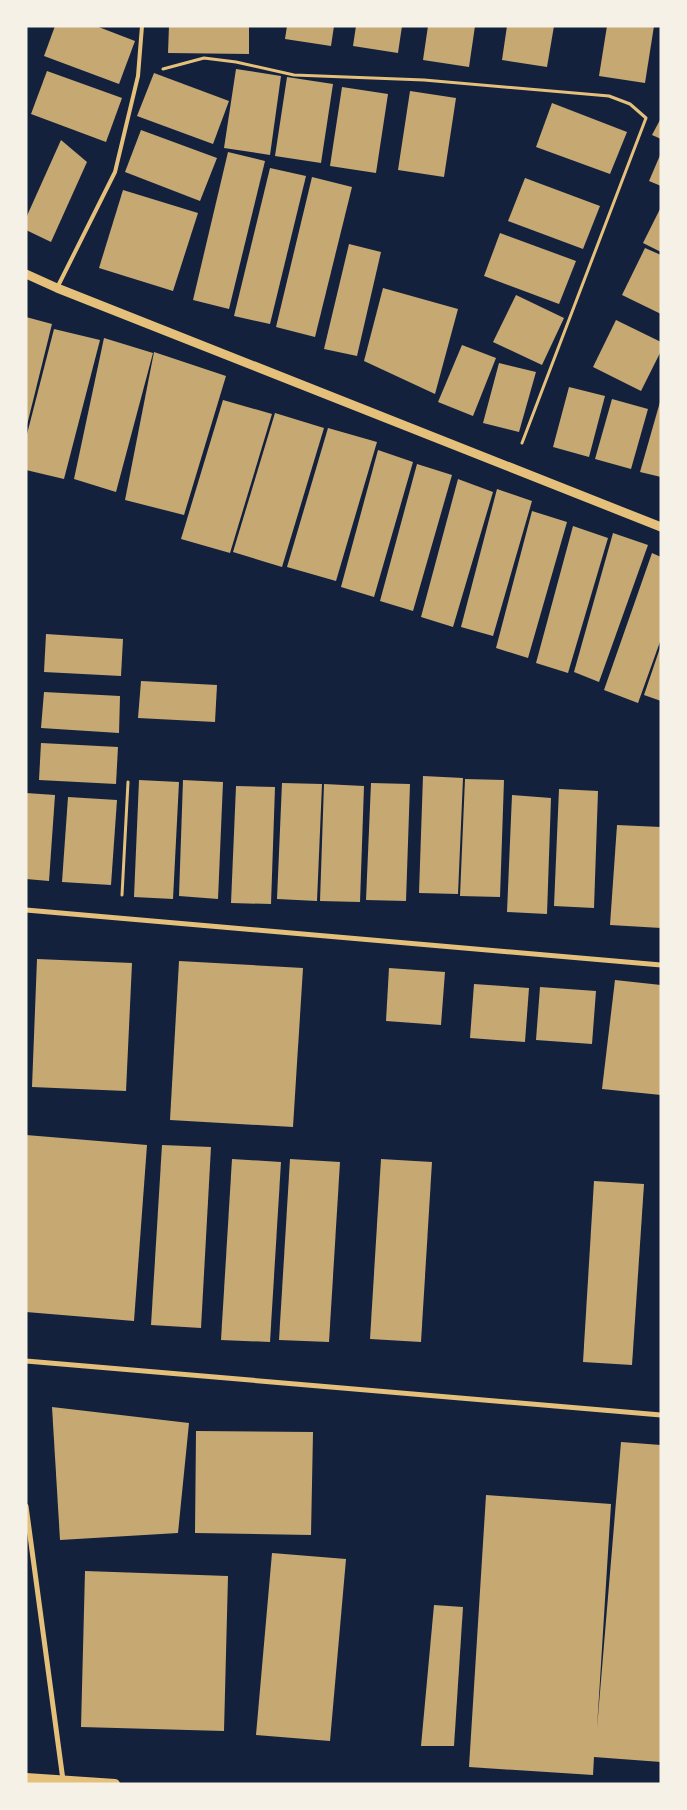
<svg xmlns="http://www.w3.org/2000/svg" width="687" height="1810" viewBox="0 0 687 1810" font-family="Arial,sans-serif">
  <rect width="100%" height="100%" fill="#14213d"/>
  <g fill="#c6a872">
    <polygon points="55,26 96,26 135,41 119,84 44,56"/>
    <polygon points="169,26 249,26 249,54 168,53"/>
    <polygon points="287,26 334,26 331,46 285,39"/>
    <polygon points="356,26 402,26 398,53 353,46"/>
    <polygon points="428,26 475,26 469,67 423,60"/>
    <polygon points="507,26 554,26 547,67 502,60"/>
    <polygon points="607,26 654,26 645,83 599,76"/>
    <polygon points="236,69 281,76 270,155 224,148"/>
    <polygon points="47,71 122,98 106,142 31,114"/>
    <polygon points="154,73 229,101 213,144 137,116"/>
    <polygon points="287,77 333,84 321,163 275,156"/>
    <polygon points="342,87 388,94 376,173 330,166"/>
    <polygon points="410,91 456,98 444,177 398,170"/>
    <polygon points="552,103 627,132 610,174 536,147"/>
    <polygon points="661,118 661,139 652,135"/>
    <polygon points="141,130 217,158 200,201 125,172"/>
    <polygon points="61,140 87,162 51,242 26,230 26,218"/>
    <polygon points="228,152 265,161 229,309 193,300"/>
    <polygon points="661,153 661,186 649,181"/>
    <polygon points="270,168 306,176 270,324 234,316"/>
    <polygon points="312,177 352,187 315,337 276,327"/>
    <polygon points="525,178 600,206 583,249 508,221"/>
    <polygon points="123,190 198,213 173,291 99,268"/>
    <polygon points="661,207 661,252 643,243"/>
    <polygon points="500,233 576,261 559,304 484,276"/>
    <polygon points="349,244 381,252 357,356 324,349"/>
    <polygon points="645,248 661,255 661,314 622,295"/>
    <polygon points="383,288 458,309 435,394 364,361"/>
    <polygon points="516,295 564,318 542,365 493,342"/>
    <polygon points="26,317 52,324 27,425 26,425"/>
    <polygon points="616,320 661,342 661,351 641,391 593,367"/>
    <polygon points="54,329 100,340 64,479 26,470 26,438"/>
    <polygon points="104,338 153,353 116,492 74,479"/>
    <polygon points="462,345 496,358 473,416 438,402"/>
    <polygon points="154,352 226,376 184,515 125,500"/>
    <polygon points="499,363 536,372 519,432 483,423"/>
    <polygon points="569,387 605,396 589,457 553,447"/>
    <polygon points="612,399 648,409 631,469 595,459"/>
    <polygon points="223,400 272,414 230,553 181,539"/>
    <polygon points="660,402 661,402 661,477 640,472"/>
    <polygon points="275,413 324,428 282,567 233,552"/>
    <polygon points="328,428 377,442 336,581 287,567"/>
    <polygon points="378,450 413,462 374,597 341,587"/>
    <polygon points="417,464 452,475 413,611 380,601"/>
    <polygon points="458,479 493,492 453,627 421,617"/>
    <polygon points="497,489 532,501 493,636 461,627"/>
    <polygon points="532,511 567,522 528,658 496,648"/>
    <polygon points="573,526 608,538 568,673 536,663"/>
    <polygon points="613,533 648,545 599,682 574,672"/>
    <polygon points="652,553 661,557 661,639 638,703 604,690"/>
    <polygon points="46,634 123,639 121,676 44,672"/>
    <polygon points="660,648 661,648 661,701 644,695"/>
    <polygon points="141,681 217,685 215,722 138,718"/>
    <polygon points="44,692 120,696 119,733 41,728"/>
    <polygon points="41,743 118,747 116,784 39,780"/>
    <polygon points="423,776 463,778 458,894 419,893"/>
    <polygon points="465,779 504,780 500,897 460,896"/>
    <polygon points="139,780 179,782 173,899 134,897"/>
    <polygon points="183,780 223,782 218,899 179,896"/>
    <polygon points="282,783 322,784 317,901 277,899"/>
    <polygon points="371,783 410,784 406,901 366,900"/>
    <polygon points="324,784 364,786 360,902 320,901"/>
    <polygon points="236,786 275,787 271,904 231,903"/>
    <polygon points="559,789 598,791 594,908 554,906"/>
    <polygon points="26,793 55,795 49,881 26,879"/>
    <polygon points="512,795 551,798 547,914 507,912"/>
    <polygon points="68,797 117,800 111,885 62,882"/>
    <polygon points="617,825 661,827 661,928 610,925"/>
    <polygon points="37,959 132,963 126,1091 32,1087"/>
    <polygon points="179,961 303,968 293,1127 170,1120"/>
    <polygon points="389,968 445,972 441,1025 386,1021"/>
    <polygon points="615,980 661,985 661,1095 602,1089"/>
    <polygon points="474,984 529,988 525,1042 470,1038"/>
    <polygon points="540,987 596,991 592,1044 536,1040"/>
    <polygon points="26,1135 147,1145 134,1321 26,1312"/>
    <polygon points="162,1145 211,1147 201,1328 151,1325"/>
    <polygon points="232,1159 281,1162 270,1342 221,1340"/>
    <polygon points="290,1159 340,1162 329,1342 279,1340"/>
    <polygon points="381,1159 432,1162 421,1342 370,1339"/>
    <polygon points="594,1181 644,1184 632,1365 583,1362"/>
    <polygon points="52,1407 189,1423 178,1533 60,1540"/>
    <polygon points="196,1431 313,1432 311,1535 195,1533"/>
    <polygon points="621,1442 661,1445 661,1762 594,1757 593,1775 469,1767 486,1495 611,1504 597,1728"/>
    <polygon points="272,1553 346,1559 330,1741 256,1735"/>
    <polygon points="85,1571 228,1576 224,1731 81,1727"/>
    <polygon points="434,1605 463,1607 454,1746 421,1746"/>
  </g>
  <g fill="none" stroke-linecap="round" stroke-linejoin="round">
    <g stroke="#e5c07b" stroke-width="3">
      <polyline points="163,69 204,58 236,62 294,75 424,80 609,96 630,104 646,118 522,443"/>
      <polyline points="122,895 128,782"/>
    </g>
    <polyline stroke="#e5c07b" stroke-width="4" points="57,288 115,172 138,76 142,26"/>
    <g stroke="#e5c07b" stroke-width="5">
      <polyline points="26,910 661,965"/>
      <polyline points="26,1361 661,1415"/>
      <polyline points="26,1506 63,1780"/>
    </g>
    <polyline stroke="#e5c07b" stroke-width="9" points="26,274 57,288 661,527"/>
    <polyline stroke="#e5c07b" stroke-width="10" points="26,1778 115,1784"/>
  </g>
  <rect width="687" height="1810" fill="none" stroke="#f6f1e7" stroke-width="55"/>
</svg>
